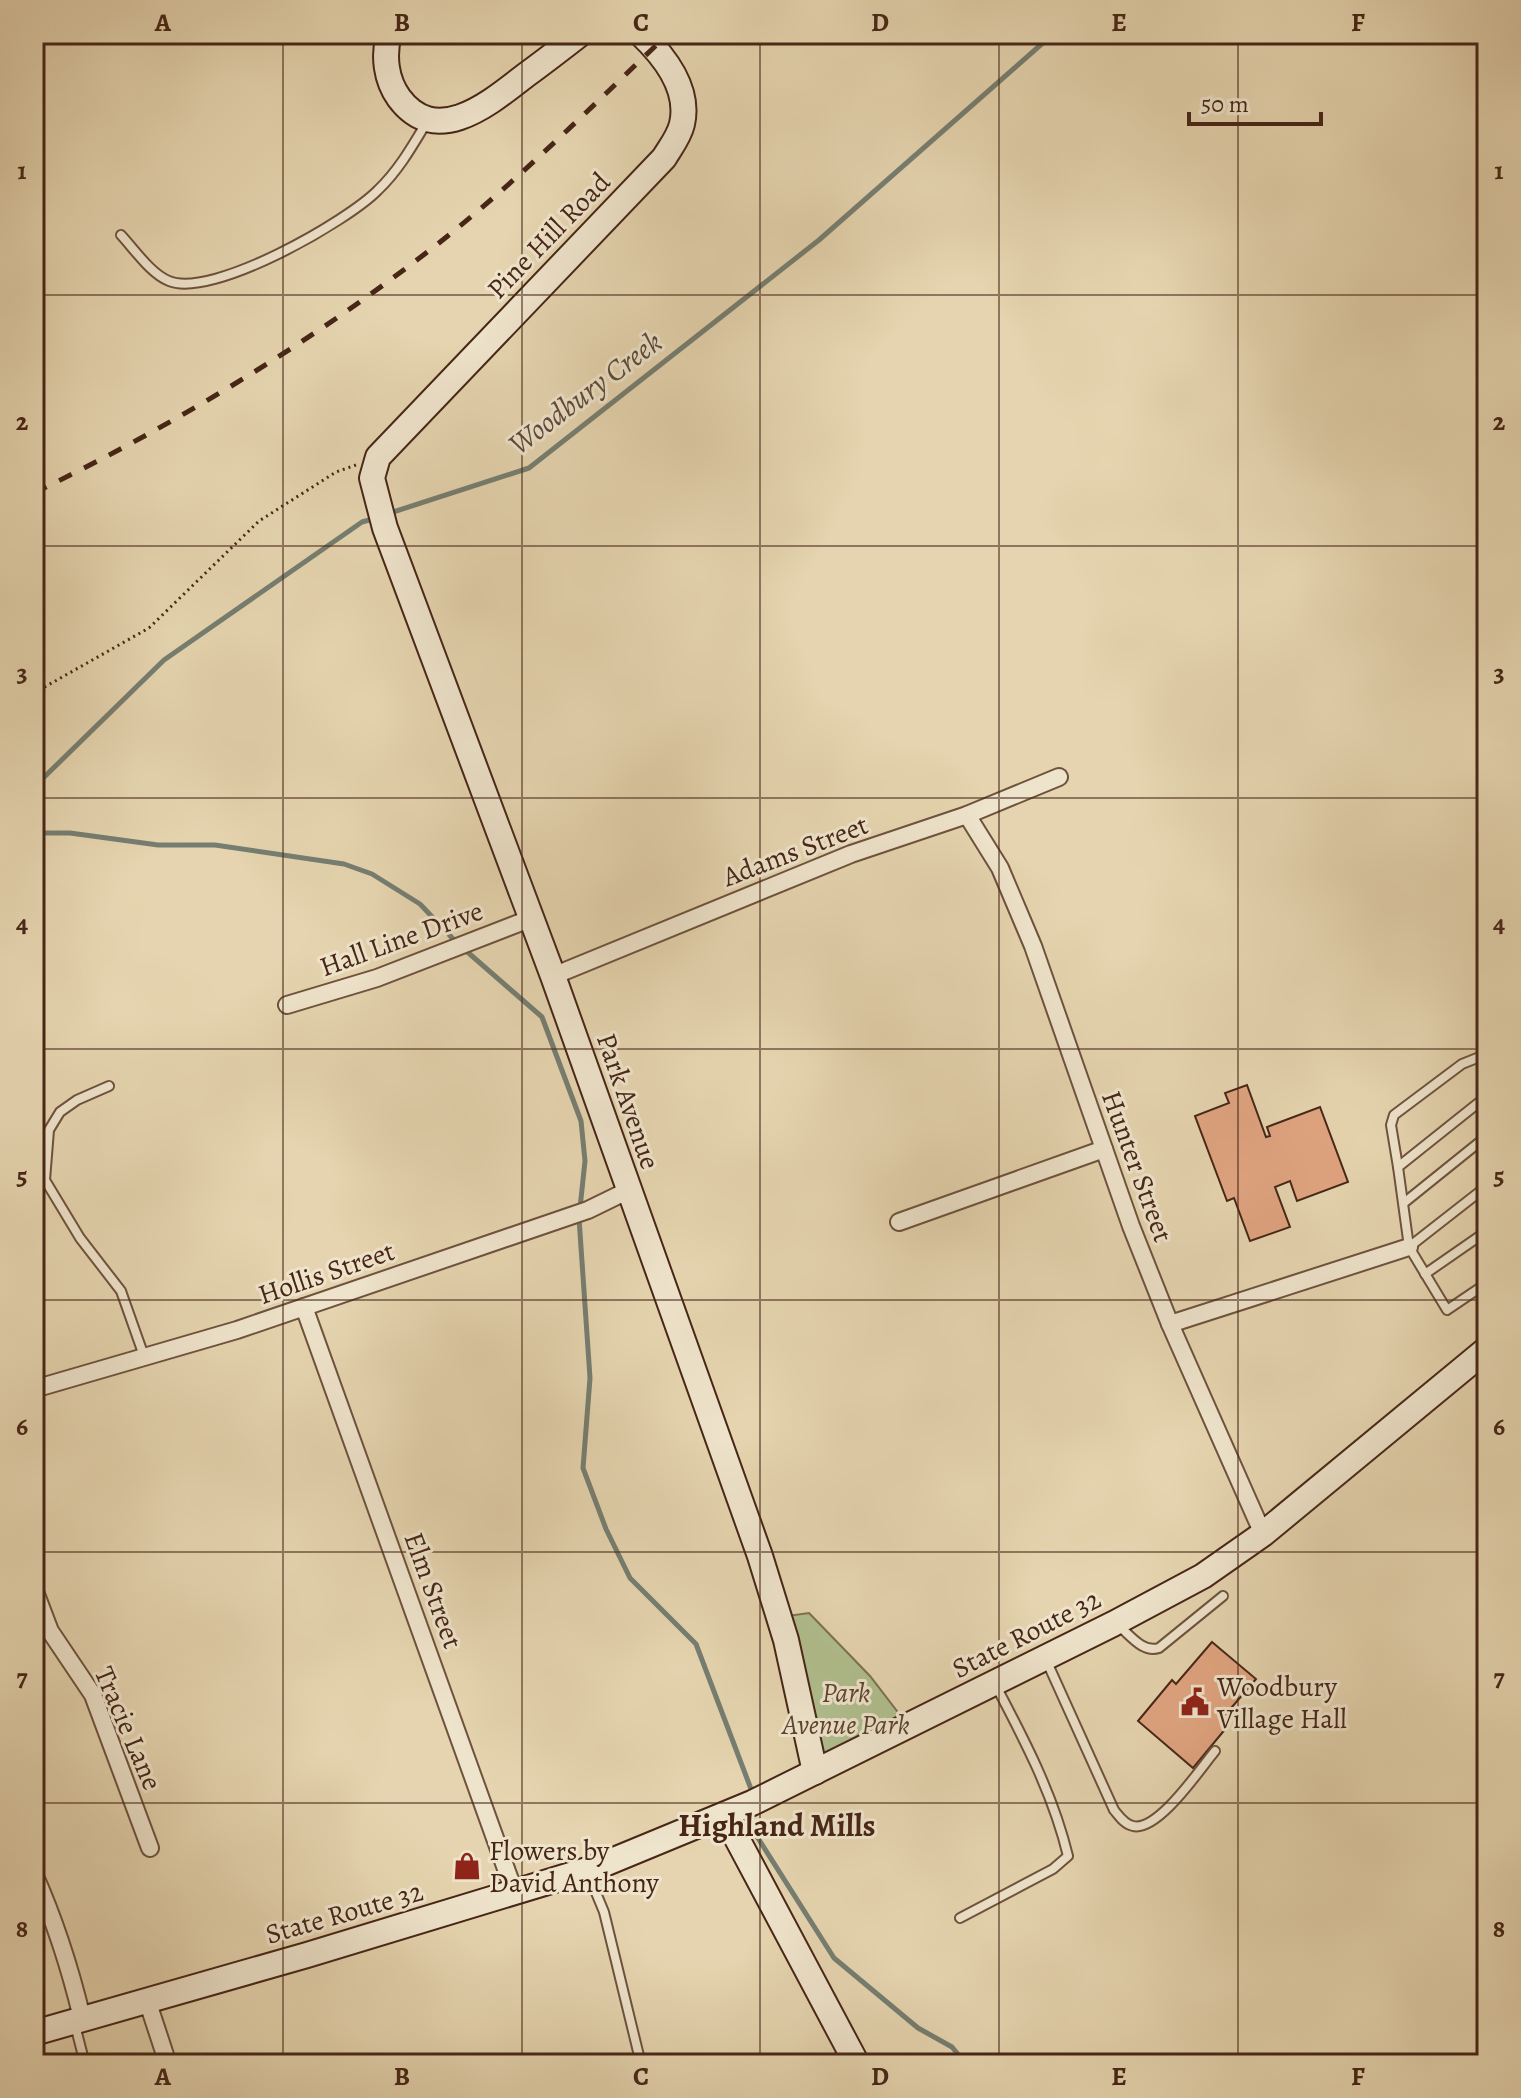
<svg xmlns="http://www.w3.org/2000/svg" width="1521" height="2098" viewBox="0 0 1521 2098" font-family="Alegreya,serif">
  <rect width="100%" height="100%" fill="#e5d4af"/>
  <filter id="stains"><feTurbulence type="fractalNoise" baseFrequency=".0025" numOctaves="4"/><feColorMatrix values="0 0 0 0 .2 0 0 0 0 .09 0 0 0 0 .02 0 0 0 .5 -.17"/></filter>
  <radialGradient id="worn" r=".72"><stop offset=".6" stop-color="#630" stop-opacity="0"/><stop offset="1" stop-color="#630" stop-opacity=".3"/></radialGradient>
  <polygon fill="#b0be8e" stroke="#7c7252" stroke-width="2" points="809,1613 870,1676 903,1719 821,1763 787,1616"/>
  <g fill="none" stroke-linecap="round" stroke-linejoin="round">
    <g stroke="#767e71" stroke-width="5">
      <polyline points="390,513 529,468 819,240 1053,34"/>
      <polyline points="34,787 164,660 362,522 376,518"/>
      <polyline points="34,833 70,833 158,845 215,845 344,864 372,874 420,904 456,942"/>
      <polyline points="464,949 542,1017 581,1121 585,1161 580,1208"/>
      <polyline points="579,1218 590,1378 583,1468 606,1529 630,1578 696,1644 751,1789"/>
      <polyline points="756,1835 834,1958 918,2028 952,2047 966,2064"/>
    </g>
  </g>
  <g fill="#e0a480" stroke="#472617" stroke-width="2">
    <polygon points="1247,1085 1266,1137 1270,1136 1267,1127 1320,1107 1348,1182 1297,1201 1290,1181 1275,1187 1290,1227 1250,1241 1234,1198 1227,1201 1195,1116 1229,1103 1225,1093"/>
    <polygon points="1212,1642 1256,1679 1220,1721 1227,1727 1193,1768 1138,1721 1172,1680 1176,1684"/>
  </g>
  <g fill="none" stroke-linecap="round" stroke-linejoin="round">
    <defs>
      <g id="lane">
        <path d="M121,235C134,249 151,274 169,281C212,299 348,221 378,190C399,170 413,145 428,120"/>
        <polyline points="109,1086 77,1100 60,1112 49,1130 45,1180 80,1238 121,1291 144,1356"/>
        <polyline points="1487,1096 1398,1167 1409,1247 1447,1310 1487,1283"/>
        <polyline points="1398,1167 1391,1125 1394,1115 1462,1064 1487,1054"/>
        <polyline points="1405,1202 1487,1136"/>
        <polyline points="1409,1247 1487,1186"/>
        <polyline points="1425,1274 1487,1231"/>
        <path d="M1119,1626C1131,1636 1143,1653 1159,1648L1223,1596"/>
        <path d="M1047,1662L1114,1810C1119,1816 1124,1824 1133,1826C1158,1832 1200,1769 1215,1751"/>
        <polyline points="587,1871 604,1912 641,2064"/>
        <path d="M960,1918L1053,1869L1068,1856C1053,1794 1024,1739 995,1684"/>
        <polyline points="75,2025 85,2064"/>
      </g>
      <g id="street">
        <polyline points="967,815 1000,868 1033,946 1131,1226 1170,1324 1263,1534"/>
        <polyline points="553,976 851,854 967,815 1059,777"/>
        <polyline points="287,1005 377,978 532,918"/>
        <polyline points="899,1222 1104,1149"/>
        <polyline points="304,1307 514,1891"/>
        <polyline points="1170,1324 1409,1247"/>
        <polyline points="34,1389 237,1330 588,1210 629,1190"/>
        <polyline points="34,1589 50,1631 93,1695 150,1848"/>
        <path d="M34,1874C55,1921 70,1968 82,2018"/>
        <polyline points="147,2000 168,2064"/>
        <polyline points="832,2064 853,2057"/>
      </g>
      <g id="secondary">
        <path d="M389,34C383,56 386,80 399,98C437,149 491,102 526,75C544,62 562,48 580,34"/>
        <path d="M641,34C665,57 690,89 682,124C679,137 670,148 664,158L378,457L372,478L385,528L553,976L760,1556L786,1640L815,1772"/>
        <polyline points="725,1816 857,2064"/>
        <polyline points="34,2033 307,1955 597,1867 752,1803 1113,1624 1203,1576 1263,1534 1487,1349"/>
      </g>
    </defs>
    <use href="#lane" stroke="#6e523d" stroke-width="12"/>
    <use href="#street" stroke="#6e523d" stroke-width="20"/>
    <use href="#secondary" stroke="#472617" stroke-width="28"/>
    <polyline stroke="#472617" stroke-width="3" stroke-dasharray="2 4" stroke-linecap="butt" points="34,693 149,628 259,521 336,472 356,465"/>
    <use href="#lane" stroke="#eee3cb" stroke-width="8"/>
    <use href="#street" stroke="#eee3cb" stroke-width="16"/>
    <use href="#secondary" stroke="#eee3cb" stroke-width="24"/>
    <path stroke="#472617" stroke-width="5" stroke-dasharray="14 14" stroke-linecap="butt" d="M34,493C172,426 304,347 426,253C512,187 589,109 668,34"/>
  </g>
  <path fill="none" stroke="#472617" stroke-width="2" stroke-opacity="0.55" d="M283,34V2064M522,34V2064M760,34V2064M999,34V2064M1238,34V2064M34,295H1487M34,546H1487M34,798H1487M34,1049H1487M34,1300H1487M34,1552H1487M34,1803H1487"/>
  <defs>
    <symbol id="civic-bare" viewBox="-9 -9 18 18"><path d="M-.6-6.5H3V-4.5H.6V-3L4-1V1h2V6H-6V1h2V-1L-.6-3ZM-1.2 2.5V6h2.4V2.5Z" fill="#8f2418" stroke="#eee3cb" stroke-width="2.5" paint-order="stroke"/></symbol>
    <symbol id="shop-bare" viewBox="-9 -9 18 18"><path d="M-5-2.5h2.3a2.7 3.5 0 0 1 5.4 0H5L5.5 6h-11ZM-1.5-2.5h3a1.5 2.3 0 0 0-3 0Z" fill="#8f2418" stroke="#eee3cb" stroke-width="2.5" paint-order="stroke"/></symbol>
  </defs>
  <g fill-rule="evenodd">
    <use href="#civic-bare" x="1175" y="1682" width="40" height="40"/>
    <use href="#shop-bare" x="447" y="1846" width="40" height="40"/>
  </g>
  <g text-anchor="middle" stroke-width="6" stroke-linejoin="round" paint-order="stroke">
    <g font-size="28" fill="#472617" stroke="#eee3cb">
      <text transform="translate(548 235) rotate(-46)" y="10">Pine Hill Road</text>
      <text transform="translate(795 850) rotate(-21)" y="10">Adams Street</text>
      <text transform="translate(401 938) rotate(-20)" y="10">Hall Line Drive</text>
      <text transform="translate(629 1101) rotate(71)" y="10">Park Avenue</text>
      <text transform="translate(1138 1166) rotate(70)" y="10">Hunter Street</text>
      <text transform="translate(326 1272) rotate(-19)" y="10">Hollis Street</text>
      <text transform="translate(434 1590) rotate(70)" y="10">Elm Street</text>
      <text transform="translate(1026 1633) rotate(-27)" y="10">State Route 32</text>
      <text transform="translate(129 1728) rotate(67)" y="10">Tracie Lane</text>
      <text transform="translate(344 1912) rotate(-16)" y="10">State Route 32</text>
    </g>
    <g font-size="28" fill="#472617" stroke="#eee3cb" text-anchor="start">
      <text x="1217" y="1696">Woodbury<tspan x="1217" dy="32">Village Hall</tspan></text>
      <text x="489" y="1860">Flowers by<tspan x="489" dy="32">David Anthony</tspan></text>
    </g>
    <g font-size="28" font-style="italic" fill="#5c442f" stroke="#eee3cb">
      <text x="846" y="1702">Park<tspan x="846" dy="32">Avenue Park</tspan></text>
    </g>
    <g font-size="30" font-style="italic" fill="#5b4a3c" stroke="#eee3cb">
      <text transform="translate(585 393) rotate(-37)" y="10">Woodbury Creek</text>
    </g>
    <g font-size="32" font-weight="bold" fill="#472617" stroke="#eee3cb">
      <text x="777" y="1836">Highland Mills</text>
    </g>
  </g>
  <rect width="1521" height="2098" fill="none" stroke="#e5d4af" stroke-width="88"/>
  <path d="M1189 112v12h132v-12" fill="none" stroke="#472617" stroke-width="4"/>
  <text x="1201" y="112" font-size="24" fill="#472617" stroke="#eee3cb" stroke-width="6" paint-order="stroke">50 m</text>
  <rect x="44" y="44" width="1433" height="2010" fill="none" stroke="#472617" stroke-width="3"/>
  <g font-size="26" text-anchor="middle" font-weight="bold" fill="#472617">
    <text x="163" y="31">A</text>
    <text x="402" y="31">B</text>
    <text x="641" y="31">C</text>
    <text x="880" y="31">D</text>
    <text x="1119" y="31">E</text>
    <text x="1358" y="31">F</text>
    <text x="22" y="179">1</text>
    <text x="1499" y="179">1</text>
    <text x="22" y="430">2</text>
    <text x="1499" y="430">2</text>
    <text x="22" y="681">3</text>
    <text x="1499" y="681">3</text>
    <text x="22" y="932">4</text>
    <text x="1499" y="932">4</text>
    <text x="22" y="1184">5</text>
    <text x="1499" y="1184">5</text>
    <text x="22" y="1435">6</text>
    <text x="1499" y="1435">6</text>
    <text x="22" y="1686">7</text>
    <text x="1499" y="1686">7</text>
    <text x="22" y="1937">8</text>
    <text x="1499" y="1937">8</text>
    <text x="163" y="2085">A</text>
    <text x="402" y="2085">B</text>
    <text x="641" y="2085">C</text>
    <text x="880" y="2085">D</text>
    <text x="1119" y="2085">E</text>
    <text x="1358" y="2085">F</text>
  </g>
  <rect width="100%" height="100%" filter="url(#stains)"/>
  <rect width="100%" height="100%" fill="url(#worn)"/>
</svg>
